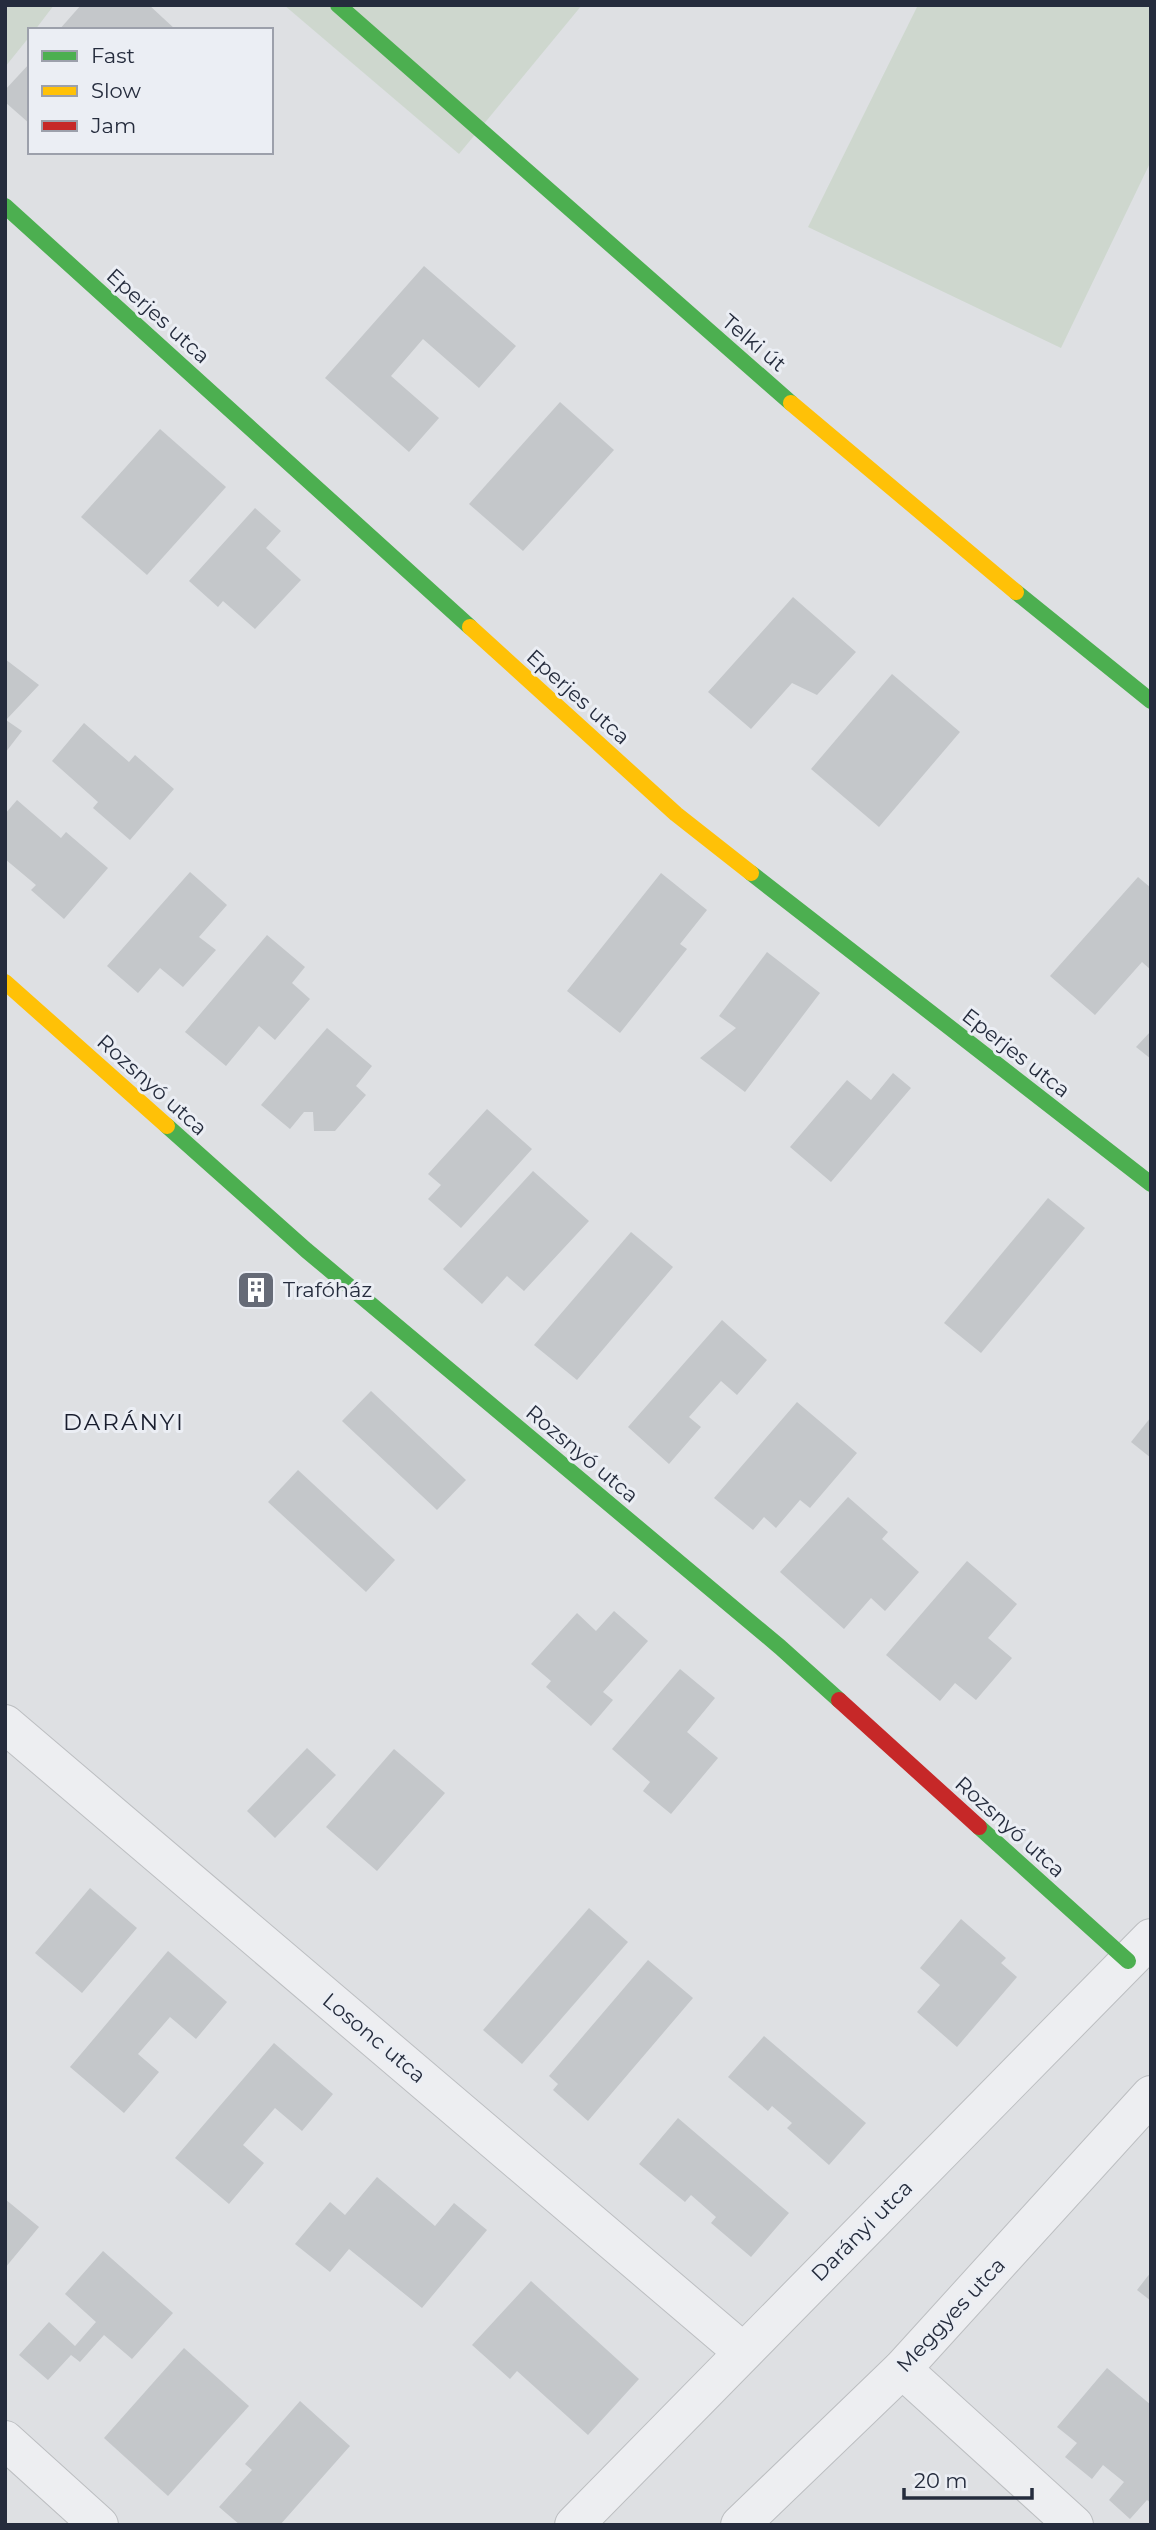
<svg xmlns="http://www.w3.org/2000/svg" width="1156" height="2530" viewBox="0 0 1156 2530" font-family="Montserrat,sans-serif">
  <rect width="100%" height="100%" fill="#dee0e3"/>
  <g fill="#ced7ce">
    <polygon points="5,5 54,5 35,30 30,30 30,36 5,67"/>
    <polygon points="284,5 582,5 459,154"/>
    <polygon points="918,5 1151,5 1151,161 1061,348 808,227"/>
  </g>
  <g fill="#c4c7ca">
    <polygon points="81,5 149,5 176,30 59,30"/>
    <polygon points="30,63 30,124 5,102 5,90"/>
    <polygon points="424,266 516,346 479,388 423,339 391,376 439,418 409,452 325,378"/>
    <polygon points="560,402 614,450 523,551 469,504"/>
    <polygon points="160,429 226,487 147,575 81,517"/>
    <polygon points="255,508 281,531 266,548 301,580 255,629 223,601 218,607 189,581"/>
    <polygon points="793,597 856,652 817,695 792,683 751,729 708,692"/>
    <polygon points="5,659 39,685 6,720 22,731 5,753"/>
    <polygon points="892,674 960,732 879,827 811,769"/>
    <polygon points="84,723 129,762 135,755 174,789 130,840 93,808 98,802 52,761"/>
    <polygon points="17,800 61,838 66,832 108,868 64,919 31,890 36,885 5,859 5,814"/>
    <polygon points="190,872 227,905 199,937 216,950 183,987 160,968 138,993 107,966"/>
    <polygon points="661,873 707,910 680,944 687,949 620,1033 567,991"/>
    <polygon points="1138,877 1151,888 1151,970 1142,962 1095,1015 1050,976"/>
    <polygon points="267,935 305,967 292,983 310,999 275,1040 259,1026 226,1066 185,1032"/>
    <polygon points="767,952 820,993 745,1092 700,1058 736,1028 719,1016"/>
    <polygon points="327,1028 372,1066 356,1086 366,1095 335,1131 314,1131 313,1112 304,1112 290,1129 261,1105"/>
    <polygon points="1151,1031 1151,1059 1136,1047"/>
    <polygon points="893,1073 911,1088 831,1182 790,1147 847,1080 871,1100"/>
    <polygon points="487,1109 532,1149 461,1228 428,1199 441,1185 428,1174"/>
    <polygon points="533,1171 589,1221 524,1291 507,1276 482,1304 443,1269"/>
    <polygon points="1048,1198 1085,1228 981,1353 944,1323"/>
    <polygon points="631,1232 673,1267 577,1380 534,1345"/>
    <polygon points="261,1275 269,1284 252,1304 242,1296"/>
    <polygon points="722,1320 767,1360 737,1395 721,1381 689,1417 701,1427 669,1464 628,1427"/>
    <polygon points="371,1391 466,1480 437,1510 342,1421"/>
    <polygon points="797,1402 857,1453 810,1508 800,1500 776,1528 764,1517 753,1530 714,1498"/>
    <polygon points="1151,1417 1151,1458 1131,1442"/>
    <polygon points="298,1470 395,1560 366,1592 268,1502"/>
    <polygon points="848,1497 888,1532 882,1539 919,1572 885,1611 871,1598 844,1629 780,1572"/>
    <polygon points="967,1561 1017,1604 988,1638 1012,1658 976,1700 955,1683 940,1701 886,1655"/>
    <polygon points="614,1611 648,1641 603,1692 613,1700 591,1726 546,1687 551,1681 531,1664 577,1613 596,1631"/>
    <polygon points="680,1669 715,1698 687,1732 718,1758 671,1814 643,1791 650,1782 612,1749"/>
    <polygon points="307,1748 336,1775 275,1838 247,1811"/>
    <polygon points="394,1749 445,1793 377,1871 326,1827"/>
    <polygon points="90,1888 137,1928 82,1993 35,1953"/>
    <polygon points="589,1908 628,1942 522,2064 483,2030"/>
    <polygon points="961,1919 1006,1958 1001,1963 1017,1977 957,2047 917,2012 940,1985 920,1968"/>
    <polygon points="168,1951 227,2002 196,2039 170,2017 138,2054 159,2072 124,2113 70,2067"/>
    <polygon points="648,1960 693,1998 588,2121 553,2090 558,2084 549,2076"/>
    <polygon points="764,2036 866,2123 829,2165 787,2128 792,2123 772,2106 768,2111 728,2077"/>
    <polygon points="274,2043 333,2094 302,2131 275,2108 243,2145 264,2163 229,2204 175,2158"/>
    <polygon points="678,2118 789,2213 751,2257 711,2223 716,2217 691,2195 685,2202 639,2164"/>
    <polygon points="377,2177 435,2226 454,2203 487,2230 422,2308 349,2249 330,2272 295,2244 330,2202 345,2215"/>
    <polygon points="5,2199 39,2227 5,2268"/>
    <polygon points="103,2251 173,2313 132,2359 104,2335 80,2362 71,2355 48,2380 19,2355 49,2322 75,2346 96,2322 65,2294"/>
    <polygon points="1151,2272 1151,2301 1137,2290"/>
    <polygon points="531,2281 639,2379 588,2435 517,2371 510,2379 472,2345"/>
    <polygon points="184,2348 249,2406 168,2496 104,2438"/>
    <polygon points="1107,2368 1151,2405 1151,2503 1147,2500 1130,2519 1109,2500 1124,2482 1103,2465 1092,2479 1065,2457 1077,2443 1057,2427"/>
    <polygon points="300,2401 350,2446 280,2525 240,2525 219,2507 252,2470 245,2464"/>
  </g>
  <g fill="none" stroke-linecap="round" stroke-linejoin="round">
    <defs>
      <g id="street">
        <polyline points="5,1724 743,2352"/>
        <polyline points="902,2369 1074,2525"/>
        <polyline points="5,2440 99,2525"/>
        <polyline points="574,2525 1151,1938"/>
        <polyline points="740,2525 902,2369 1151,2095"/>
      </g>
    </defs>
    <use href="#street" stroke="#bcbec1" stroke-width="40"/>
    <use href="#street" stroke="#edeef1" stroke-width="38"/>
    <g stroke="#4caf50" stroke-width="16">
      <polyline points="338,5 791,403"/>
      <polyline points="5,206 470,627"/>
      <polyline points="1016,592 1151,701"/>
      <polyline points="751,873 1151,1184"/>
      <polyline points="167,1126 306,1250 780,1647 839,1700"/>
      <polyline points="979,1827 1128,1961"/>
    </g>
    <g stroke="#ffc107" stroke-width="16">
      <polyline points="791,403 1016,592"/>
      <polyline points="470,627 676,814 751,873"/>
      <polyline points="5,982 167,1126"/>
    </g>
    <polyline stroke="#c62828" stroke-width="16" points="839,1700 979,1827"/>
  </g>
  <defs>
    <symbol id="building-square" viewBox="-11 -11 22 22"><rect x="-9" y="-9" width="18" height="18" rx="4" fill="#666b77" stroke="#ebeef4"/><path d="M-4-6H4V6H1V3H-1V6H-4ZM-2.5-4.3h1.7v1.8h-1.7ZM.8-4.3h1.7v1.8H.8ZM-2.5-1h1.7V.8h-1.7ZM.8-1h1.7V.8H.8Z" fill="#fff"/></symbol>
  </defs>
  <g fill-rule="evenodd">
    <use href="#building-square" x="234" y="1268" width="44" height="44"/>
  </g>
  <g text-anchor="middle" stroke-width="6" stroke-linejoin="round" paint-order="stroke">
    <g font-size="21" fill="#252c3d" stroke="#ebeef4">
      <text transform="translate(158 316) rotate(42)" y="7">Eperjes utca</text>
      <text transform="translate(754 343) rotate(40)" y="7">Telki út</text>
      <text transform="translate(578 697) rotate(42)" y="7">Eperjes utca</text>
      <text transform="translate(1016 1053) rotate(38)" y="7">Eperjes utca</text>
      <text transform="translate(152 1085) rotate(42)" y="7">Rozsnyó utca</text>
      <text transform="translate(582 1454) rotate(40)" y="7">Rozsnyó utca</text>
      <text transform="translate(1010 1827) rotate(42)" y="7">Rozsnyó utca</text>
      <text transform="translate(374 2038) rotate(40)" y="7">Losonc utca</text>
      <text transform="translate(862 2231) rotate(-45)" y="7">Darányi utca</text>
      <text transform="translate(951 2315) rotate(-47)" y="7">Meggyes utca</text>
    </g>
    <g font-size="21" fill="#252c3d" stroke="#ebeef4" text-anchor="start">
      <text x="283" y="1297">Trafóház</text>
    </g>
    <g font-size="23" letter-spacing="2" fill="#181d2d" stroke="#ebeef4">
      <text x="124" y="1430">DARÁNYI</text>
    </g>
  </g>
  <rect width="1156" height="2530" fill="none" stroke="#252c3d" stroke-width="14"/>
  <rect x="28" y="28" width="245" height="126" fill="#ebeef4" stroke="#9ca0ab" stroke-width="2"/>
  <rect x="42" y="51" width="35" height="10" fill="#4caf50" stroke="#9ca0ab" stroke-width="2"/>
  <text x="91" y="63" font-size="21" fill="#252c3d">Fast</text>
  <rect x="42" y="86" width="35" height="10" fill="#ffc107" stroke="#9ca0ab" stroke-width="2"/>
  <text x="91" y="98" font-size="21" fill="#252c3d">Slow</text>
  <rect x="42" y="121" width="35" height="10" fill="#c62828" stroke="#9ca0ab" stroke-width="2"/>
  <text x="91" y="133" font-size="21" fill="#252c3d">Jam</text>
  <path d="M904 2488v10h128v-10" fill="none" stroke="#252c3d" stroke-width="3.5"/>
  <text x="914" y="2488" font-size="21" fill="#252c3d" stroke="#ebeef4" stroke-width="5" paint-order="stroke">20 m</text>
</svg>
